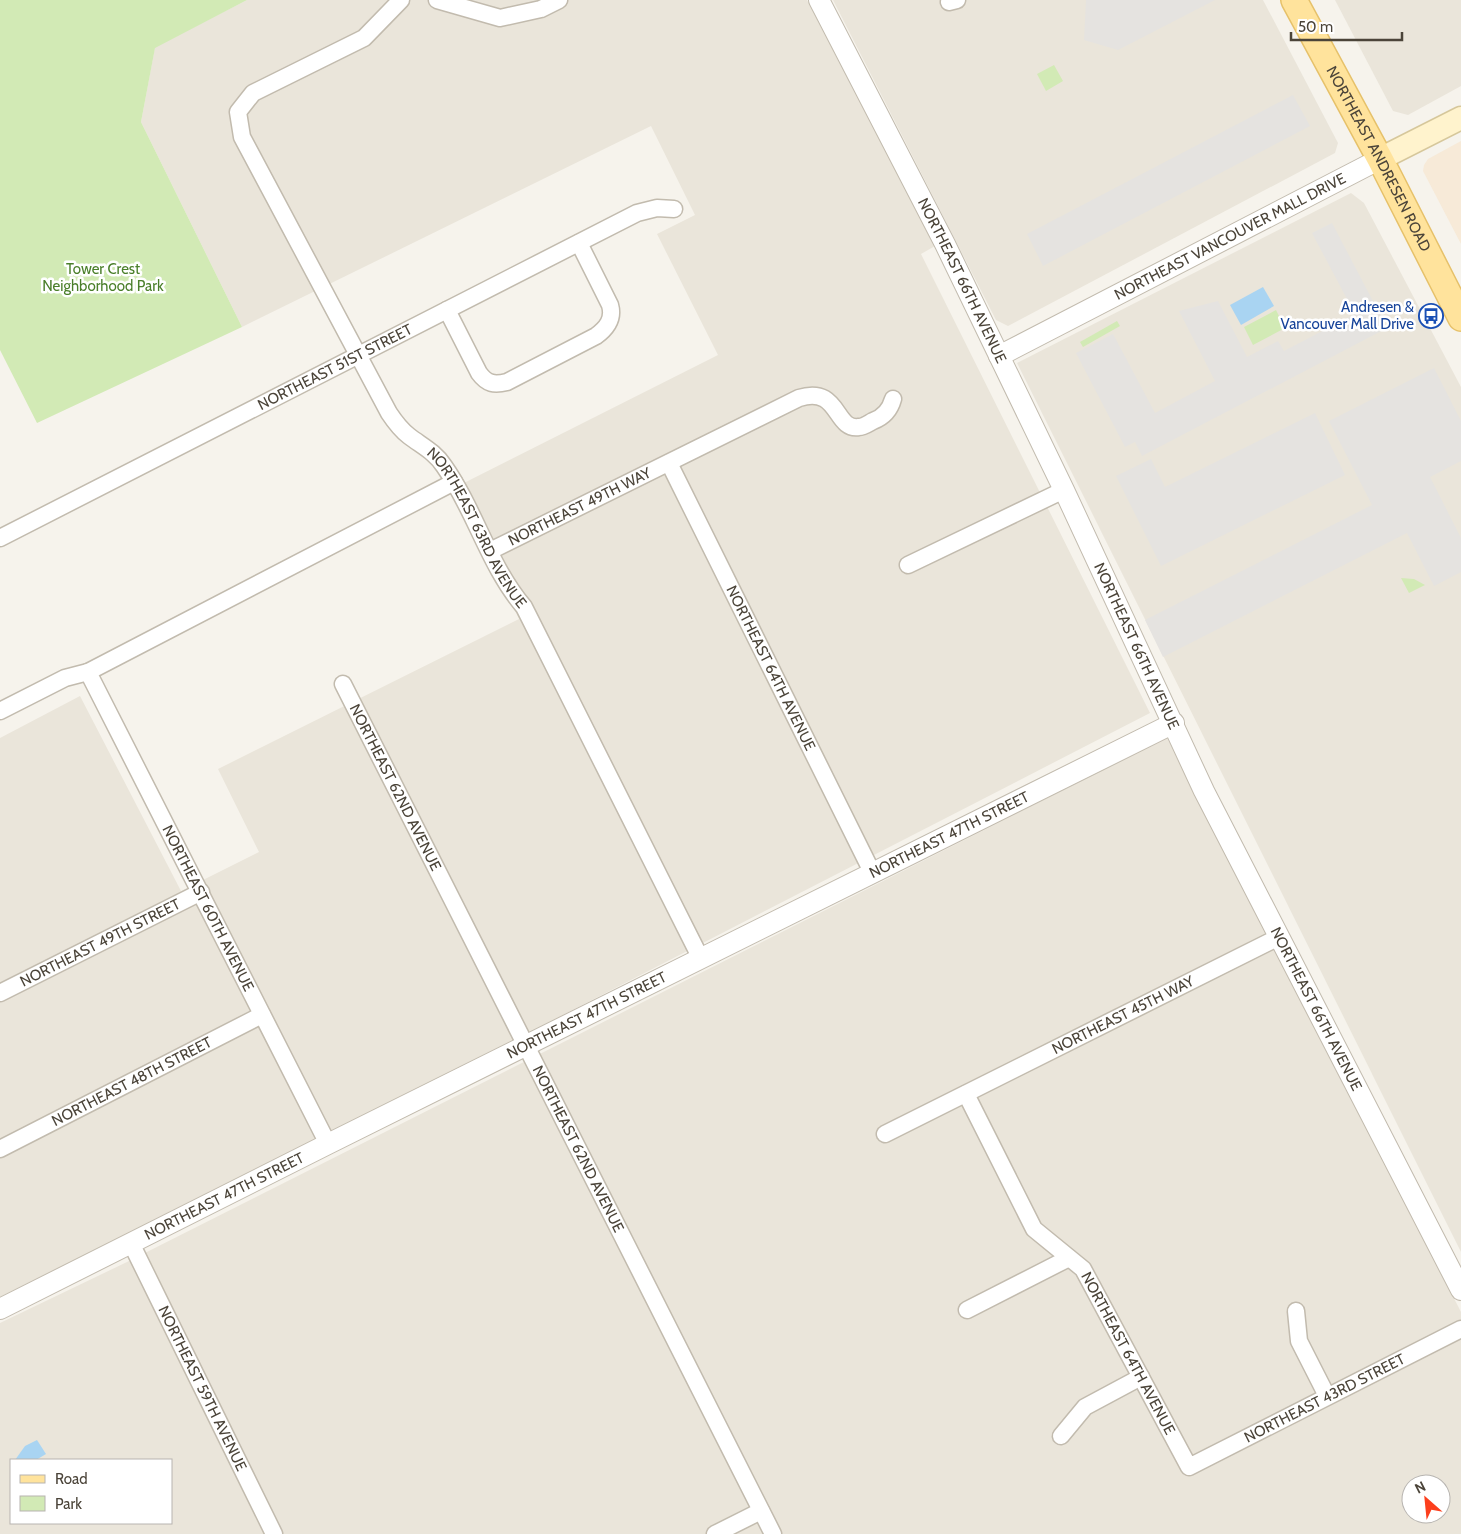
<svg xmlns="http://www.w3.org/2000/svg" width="1461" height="1534" viewBox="0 0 1461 1534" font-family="Cabin,sans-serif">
  <rect width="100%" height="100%" fill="#f6f3ec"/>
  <g fill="#eae5da" fill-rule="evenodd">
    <polygon points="247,0 807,0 935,246 921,254 1150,713 388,1105 0,1297 0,738 80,696 181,891 259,852 218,769 519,619 454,488 718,355 657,234 695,215 651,126 242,327 141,122 155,47"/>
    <polygon points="833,0 1263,0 1338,143 1335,153 1008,326 996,320"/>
    <polygon points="1335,0 1461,0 1461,86 1408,115 1393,111"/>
    <polygon points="1351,193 1364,203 1461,387 1461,1252 1017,363"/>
    <path d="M1167,738L1461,1312V1534H0V1323L127,1262ZM11,1460H171V1523H11ZM1411,1484H1441V1514H1411Z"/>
  </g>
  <polygon fill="#f7ead8" points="1461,141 1461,244 1423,171 1424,165 1428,159"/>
  <g fill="#d2eab5">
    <polygon points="0,0 247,0 155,48 141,122 242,327 37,423 0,350"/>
    <polygon points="1054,65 1063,81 1046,91 1037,74"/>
    <polygon points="1276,310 1285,328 1253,345 1244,327"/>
    <polygon points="1117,321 1120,326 1083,347 1080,342"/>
    <polygon points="1401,578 1414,579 1425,585 1409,593"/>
  </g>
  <g fill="#e5e3e0">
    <polygon points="1086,0 1215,0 1118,50 1084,40"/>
    <polygon points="1293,95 1310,126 1043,266 1027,234"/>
    <polygon points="1332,223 1387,328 1142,456 1135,442 1125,447 1076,353 1113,334 1155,413 1215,381 1179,311 1218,301 1247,357 1278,341 1284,351 1355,314 1312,233"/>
    <polygon points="1434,368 1461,421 1461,461 1430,477 1461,538 1461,572 1434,586 1407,533 1163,657 1145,620 1372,505 1329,421"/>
    <polygon points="1315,413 1345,475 1161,566 1116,476 1151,459 1165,487"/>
  </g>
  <g fill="#a9d4f2">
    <polygon points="1263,287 1274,306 1241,325 1230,305"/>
    <polygon points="37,1440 46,1454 36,1460 15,1460 25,1446"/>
  </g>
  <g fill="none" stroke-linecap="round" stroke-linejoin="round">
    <defs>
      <g id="minor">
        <path id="s1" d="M401,0L364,38L253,93L238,112L242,137L389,413C395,422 401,430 409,436C422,446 435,452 444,466C475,510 489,566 524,607L701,959"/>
        <polyline points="437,0 500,18 541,9 559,0"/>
        <polyline points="949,2 957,0"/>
        <path d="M447,310L479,373C487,384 494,385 507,382L596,336C607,328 614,319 610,305L579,243"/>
        <path id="s2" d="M669,463L872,872"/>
        <path id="s3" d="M0,538L637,213L657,208L674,209"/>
        <path id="s4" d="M490,551L799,398C840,385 834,431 859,427C864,427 869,423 873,421C884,417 890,410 893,399"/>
        <polyline points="908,565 1064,490"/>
        <path id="s5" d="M88,672L328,1144"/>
        <path id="s6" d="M343,684L773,1534"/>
        <polyline points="0,711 65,678 88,672 454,482"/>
        <path id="s7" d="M0,993L201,892"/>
        <path id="s8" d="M966,1094L1034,1229L1083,1269L1189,1467L1461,1329"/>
        <path id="s9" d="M885,1134L1279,937"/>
        <path id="s10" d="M0,1149L262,1015"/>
        <path id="s11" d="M131,1243L274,1534"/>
        <polyline points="967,1310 1069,1258"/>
        <polyline points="1296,1311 1299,1341 1327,1396"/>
        <polyline points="1061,1436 1085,1407 1141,1377"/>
        <polyline points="715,1534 761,1511"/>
      </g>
      <g id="tertiary">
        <path id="s12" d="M819,0L945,244L1064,490L1204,791L1461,1290"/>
        <path id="s13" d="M999,356L1380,159"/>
        <path id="s14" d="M0,1309L328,1144L1174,723"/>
      </g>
      <polyline id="secondary" points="1380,159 1461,118"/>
      <g id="primary">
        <path id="s15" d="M1294,0L1380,159L1461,318"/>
      </g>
    </defs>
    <use href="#minor" stroke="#c2bbae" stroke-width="19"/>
    <use href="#tertiary" stroke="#c2bbae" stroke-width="22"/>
    <use href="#secondary" stroke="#d6c79b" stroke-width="25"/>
    <use href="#primary" stroke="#e6c16a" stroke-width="28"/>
    <use href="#minor" stroke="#fff" stroke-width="16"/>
    <use href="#tertiary" stroke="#fff" stroke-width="20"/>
    <use href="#secondary" stroke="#fff3cd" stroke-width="22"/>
    <use href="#primary" stroke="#ffe39c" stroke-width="25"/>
  </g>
  <defs>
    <symbol id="bus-ring" viewBox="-11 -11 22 22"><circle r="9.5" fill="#fff" stroke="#1a4fb4" stroke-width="1.5"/><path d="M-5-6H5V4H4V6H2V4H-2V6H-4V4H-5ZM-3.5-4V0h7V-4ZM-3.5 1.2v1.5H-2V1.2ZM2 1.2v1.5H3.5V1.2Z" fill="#1a4fb4"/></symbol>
  </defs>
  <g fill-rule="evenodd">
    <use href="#bus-ring" x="1417" y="302" width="28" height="28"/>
  </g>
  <g text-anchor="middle" stroke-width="5" stroke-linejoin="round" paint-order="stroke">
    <g font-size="15" fill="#4b4439" stroke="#fff">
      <text dy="5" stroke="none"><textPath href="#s15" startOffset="180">NORTHEAST ANDRESEN ROAD</textPath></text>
      <text dy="5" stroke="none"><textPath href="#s13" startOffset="260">NORTHEAST VANCOUVER MALL DRIVE</textPath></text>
      <text dy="5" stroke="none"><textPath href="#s12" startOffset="315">NORTHEAST 66TH AVENUE</textPath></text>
      <text dy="5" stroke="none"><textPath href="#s3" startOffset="376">NORTHEAST 51ST STREET</textPath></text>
      <text dy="5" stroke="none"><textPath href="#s4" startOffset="100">NORTHEAST 49TH WAY</textPath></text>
      <text dy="5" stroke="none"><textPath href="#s1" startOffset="686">NORTHEAST 63RD AVENUE</textPath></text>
      <text dy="5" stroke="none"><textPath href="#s12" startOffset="720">NORTHEAST 66TH AVENUE</textPath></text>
      <text dy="5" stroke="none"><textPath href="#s2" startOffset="229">NORTHEAST 64TH AVENUE</textPath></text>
      <text dy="5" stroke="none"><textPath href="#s6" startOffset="116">NORTHEAST 62ND AVENUE</textPath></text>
      <text dy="5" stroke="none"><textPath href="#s14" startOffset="1061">NORTHEAST 47TH STREET</textPath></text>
      <text dy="5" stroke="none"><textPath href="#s5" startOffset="265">NORTHEAST 60TH AVENUE</textPath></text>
      <text dy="5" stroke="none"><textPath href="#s7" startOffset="112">NORTHEAST 49TH STREET</textPath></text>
      <text dy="5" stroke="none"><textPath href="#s12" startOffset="1125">NORTHEAST 66TH AVENUE</textPath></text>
      <text dy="5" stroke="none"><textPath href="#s9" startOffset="266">NORTHEAST 45TH WAY</textPath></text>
      <text dy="5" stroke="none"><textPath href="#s14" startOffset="656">NORTHEAST 47TH STREET</textPath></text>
      <text dy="5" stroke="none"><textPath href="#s10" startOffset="148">NORTHEAST 48TH STREET</textPath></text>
      <text dy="5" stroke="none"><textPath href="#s6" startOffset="521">NORTHEAST 62ND AVENUE</textPath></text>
      <text dy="5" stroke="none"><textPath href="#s14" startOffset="251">NORTHEAST 47TH STREET</textPath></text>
      <text dy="5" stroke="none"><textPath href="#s8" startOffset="310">NORTHEAST 64TH AVENUE</textPath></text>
      <text dy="5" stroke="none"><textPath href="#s11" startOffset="162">NORTHEAST 59TH AVENUE</textPath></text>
      <text dy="5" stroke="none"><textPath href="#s8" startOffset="591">NORTHEAST 43RD STREET</textPath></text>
    </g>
    <g font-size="15" fill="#4a7f2a" stroke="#fff">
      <text x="103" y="274">Tower Crest<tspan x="103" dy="17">Neighborhood Park</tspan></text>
    </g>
    <g font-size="15" fill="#164399" stroke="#fff" text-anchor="end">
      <text x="1414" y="312">Andresen &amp;<tspan x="1414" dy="17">Vancouver Mall Drive</tspan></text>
    </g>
  </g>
  <rect x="10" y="1459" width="162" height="65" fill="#ffffff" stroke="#b7b4b0"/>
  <rect x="20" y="1475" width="25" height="8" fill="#ffe39c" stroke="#b7b4b0"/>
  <text x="55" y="1484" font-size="15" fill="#4b4439">Road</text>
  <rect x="20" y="1496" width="25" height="15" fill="#d2eab5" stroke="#b7b4b0"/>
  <text x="55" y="1509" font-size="15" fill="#4b4439">Park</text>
  <g transform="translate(1426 1499) rotate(333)"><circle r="24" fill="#ffffff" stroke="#b7b4b0"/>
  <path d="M0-4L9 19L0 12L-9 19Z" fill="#fc3f1d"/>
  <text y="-8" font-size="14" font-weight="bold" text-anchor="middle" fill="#4b4439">N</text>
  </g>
  <path d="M1291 32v8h111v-8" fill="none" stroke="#4b4439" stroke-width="2.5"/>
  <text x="1298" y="32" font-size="15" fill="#4b4439" stroke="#ffffff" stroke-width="4" paint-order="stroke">50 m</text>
</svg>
